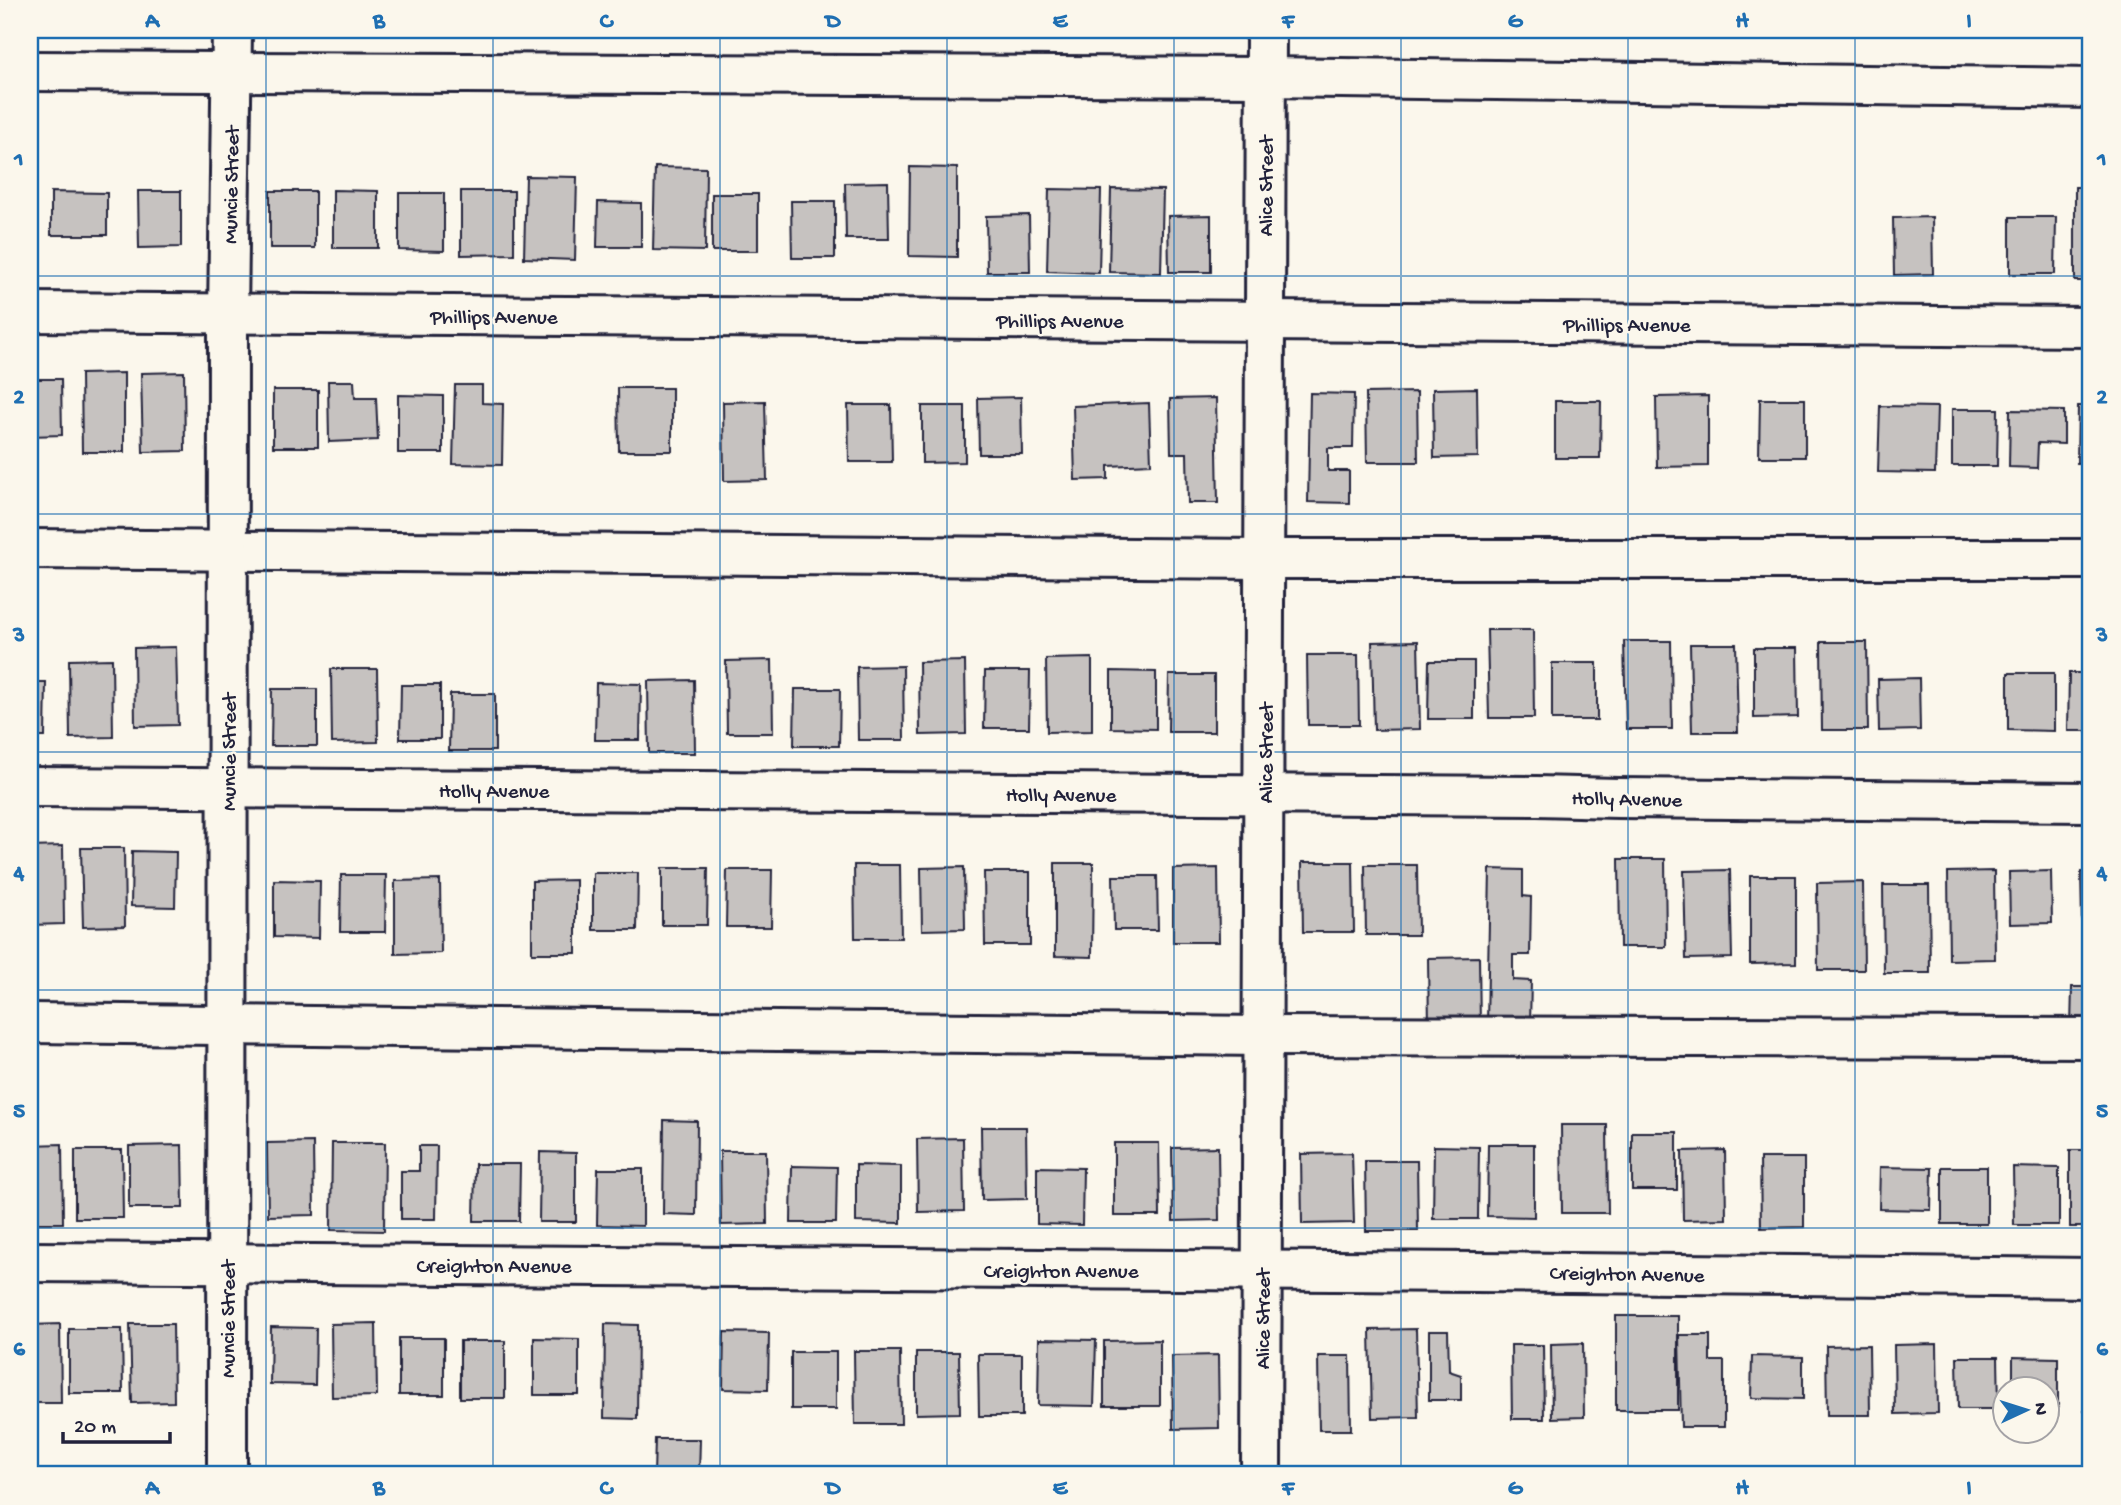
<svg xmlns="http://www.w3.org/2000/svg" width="2121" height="1505" viewBox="0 0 2121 1505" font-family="'Gochi Hand',sans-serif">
  <rect width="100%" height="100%" fill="#fbf7ec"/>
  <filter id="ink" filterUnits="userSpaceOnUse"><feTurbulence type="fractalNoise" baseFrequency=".0143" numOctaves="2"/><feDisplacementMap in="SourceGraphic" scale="14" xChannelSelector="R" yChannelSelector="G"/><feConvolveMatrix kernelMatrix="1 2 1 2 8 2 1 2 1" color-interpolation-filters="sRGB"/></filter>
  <g filter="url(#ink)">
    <g fill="#c6c2c0" stroke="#22223b" stroke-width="2">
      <polygon points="655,167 706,168 705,251 653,250"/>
      <polygon points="910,167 957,168 957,257 909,256"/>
      <polygon points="526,176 577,177 575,260 524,258"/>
      <polygon points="888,182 889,239 846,239 845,183"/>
      <rect x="2075" y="187" width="16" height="94"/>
      <polygon points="1049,189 1101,190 1099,273 1047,271"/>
      <polygon points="1111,189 1163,190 1161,273 1109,272"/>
      <polygon points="333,190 378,191 378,248 333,248"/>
      <polygon points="138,191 181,191 181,247 139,248"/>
      <rect x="270" y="191" width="45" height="57"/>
      <polygon points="461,191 514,191 514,254 461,255"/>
      <polygon points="51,192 107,193 107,235 51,235"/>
      <polygon points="399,193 444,193 444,251 399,250"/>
      <rect x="712" y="194" width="46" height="57"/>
      <polygon points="791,201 835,201 835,258 792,258"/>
      <polygon points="598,202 641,203 641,247 597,247"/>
      <polygon points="1029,215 1030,272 987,272 986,216"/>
      <polygon points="1211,215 1211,272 1169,272 1168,216"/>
      <polygon points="1932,217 1933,274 1894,275 1893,218"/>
      <polygon points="2010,217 2056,217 2055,274 2010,274"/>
      <polygon points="184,372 185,451 143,452 141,373"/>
      <polygon points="124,373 124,452 82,452 81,374"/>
      <polygon points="30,379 61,379 62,435 30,436"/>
      <polygon points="328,381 354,381 355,398 376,398 378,440 329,442"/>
      <polygon points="455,385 482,385 482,403 503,404 502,465 453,464"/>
      <polygon points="618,388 672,388 672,451 619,451"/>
      <polygon points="1477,388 1478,457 1434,458 1433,389"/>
      <rect x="273" y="390" width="45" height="57"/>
      <polygon points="1417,392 1418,462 1367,462 1366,393"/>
      <polygon points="1310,393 1354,394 1353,448 1328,448 1328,471 1349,471 1349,503 1308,502"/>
      <polygon points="398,395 443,396 443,453 398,453"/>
      <polygon points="1708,396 1708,466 1657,467 1656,397"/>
      <polygon points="1021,397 1022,454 979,454 978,398"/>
      <polygon points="1216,398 1218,503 1188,503 1187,453 1171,453 1170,399"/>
      <polygon points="1760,399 1805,399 1805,457 1759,457"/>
      <polygon points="765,401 767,480 724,481 723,402"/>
      <polygon points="1555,401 1601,401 1600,458 1555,458"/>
      <polygon points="1149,403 1151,464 1108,466 1108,479 1075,480 1073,406"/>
      <polygon points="848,405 891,405 892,462 849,462"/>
      <polygon points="922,406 965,406 965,462 922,463"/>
      <polygon points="1880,406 1937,407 1935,473 1878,472"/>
      <polygon points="2078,406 2091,406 2091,463 2077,463"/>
      <polygon points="1952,409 1998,409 1997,466 1952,466"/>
      <polygon points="2010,410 2064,411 2064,444 2038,443 2037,468 2009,467"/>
      <polygon points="1487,630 1533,630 1534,718 1489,718"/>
      <polygon points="1418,641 1420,729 1374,730 1372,642"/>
      <polygon points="1624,641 1671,641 1672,729 1626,729"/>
      <polygon points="1821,642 1867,642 1868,730 1822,730"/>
      <polygon points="1690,644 1736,644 1738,732 1692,732"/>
      <polygon points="176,647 178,725 135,726 134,648"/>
      <polygon points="1754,648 1797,648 1798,717 1754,718"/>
      <polygon points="1307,655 1358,655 1359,725 1308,725"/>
      <polygon points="1092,658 1092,731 1047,732 1046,659"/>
      <polygon points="112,659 113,737 70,738 69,660"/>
      <polygon points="772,660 773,733 727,733 726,661"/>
      <polygon points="965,661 966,734 920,735 919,662"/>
      <polygon points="1429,661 1474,661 1474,719 1428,719"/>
      <rect x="1552" y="663" width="45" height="57"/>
      <polygon points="903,666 904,740 858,740 857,667"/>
      <polygon points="331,669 377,669 378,742 332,743"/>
      <polygon points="985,671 1030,671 1029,728 984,728"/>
      <polygon points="1111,671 1156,672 1156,729 1111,728"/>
      <polygon points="2008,673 2054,673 2054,731 2008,730"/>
      <polygon points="2069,673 2091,673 2091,731 2068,731"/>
      <polygon points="1169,675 1214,675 1214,732 1168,732"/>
      <polygon points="1919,678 1920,730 1879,731 1878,679"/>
      <polygon points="694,680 695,753 649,753 648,681"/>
      <polygon points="30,682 46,682 45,737 30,737"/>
      <polygon points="596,683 641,684 640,740 595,740"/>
      <polygon points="401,685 440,685 440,739 400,739"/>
      <polygon points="272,689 317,689 317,746 271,746"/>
      <polygon points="795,689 840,689 839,746 794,746"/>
      <polygon points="450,694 495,694 495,751 449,751"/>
      <polygon points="63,846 64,924 30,925 30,847"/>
      <polygon points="81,848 124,848 125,926 83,927"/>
      <polygon points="132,851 176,852 175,907 131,906"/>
      <polygon points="1619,859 1665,859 1666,947 1620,947"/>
      <polygon points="1302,862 1353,862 1354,932 1303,932"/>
      <polygon points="1055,863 1093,863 1092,957 1055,956"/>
      <polygon points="854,865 900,865 901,938 855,938"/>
      <polygon points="1365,865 1417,865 1418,935 1366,935"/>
      <polygon points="964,867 965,929 922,930 921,868"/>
      <polygon points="662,868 708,868 707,925 662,925"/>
      <polygon points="1218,868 1219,942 1173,942 1173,869"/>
      <polygon points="1490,869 1523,870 1523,896 1531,897 1530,955 1513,955 1513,980 1531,981 1530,1024 1487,1024"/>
      <polygon points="727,870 772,870 771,927 726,927"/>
      <polygon points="1730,870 1732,958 1686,959 1684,871"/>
      <polygon points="1994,871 1995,959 1949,960 1948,872"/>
      <polygon points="2051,871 2052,923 2010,924 2009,872"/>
      <polygon points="984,872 1030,872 1030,945 985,945"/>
      <polygon points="2081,872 2091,872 2091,924 2082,924"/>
      <polygon points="593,873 638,873 637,930 593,930"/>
      <polygon points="341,875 386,875 385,932 340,932"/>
      <polygon points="1113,876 1157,876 1158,930 1114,930"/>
      <polygon points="1750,876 1796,876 1796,963 1750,964"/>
      <polygon points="274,880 320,881 319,938 274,937"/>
      <polygon points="440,880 441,953 395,954 395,881"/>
      <polygon points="576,880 576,953 532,953 532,881"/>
      <polygon points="1863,882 1864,970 1818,970 1817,883"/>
      <polygon points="1883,885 1929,885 1930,973 1884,973"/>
      <polygon points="1479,957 1480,1027 1429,1027 1428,958"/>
      <polygon points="2072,987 2091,987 2091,1029 2071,1028"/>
      <polygon points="664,1120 697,1121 696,1215 663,1214"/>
      <polygon points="1561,1125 1607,1125 1608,1213 1562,1213"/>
      <polygon points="981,1127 1026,1127 1027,1199 982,1200"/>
      <rect x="1632" y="1132" width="45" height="58"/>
      <polygon points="963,1138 964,1211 918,1212 917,1139"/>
      <polygon points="313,1142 314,1215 268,1216 267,1143"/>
      <polygon points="332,1143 385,1143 384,1231 331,1230"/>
      <polygon points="1114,1143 1159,1143 1160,1216 1114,1216"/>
      <polygon points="62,1144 63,1223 30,1223 30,1145"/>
      <polygon points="1488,1144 1534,1144 1534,1217 1487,1216"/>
      <polygon points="182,1145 183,1208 129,1208 129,1146"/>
      <polygon points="419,1146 437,1146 436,1219 401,1219 401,1171 419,1171"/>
      <polygon points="1434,1146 1479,1147 1478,1219 1433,1219"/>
      <polygon points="1218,1147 1219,1220 1173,1221 1172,1148"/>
      <polygon points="75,1150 122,1150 123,1218 75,1218"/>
      <polygon points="1725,1150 1726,1219 1683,1220 1682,1151"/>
      <rect x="2070" y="1150" width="21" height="77"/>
      <polygon points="720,1151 766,1151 767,1224 721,1225"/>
      <polygon points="540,1152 576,1153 576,1222 539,1222"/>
      <polygon points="1352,1153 1354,1223 1302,1224 1301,1154"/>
      <polygon points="1760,1158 1804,1158 1804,1227 1761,1228"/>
      <polygon points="1365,1161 1417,1161 1418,1231 1366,1231"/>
      <polygon points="475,1164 520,1164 519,1221 474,1221"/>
      <polygon points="856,1165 901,1166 901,1223 856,1222"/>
      <polygon points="792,1166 837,1167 836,1223 791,1223"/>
      <polygon points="1037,1167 1083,1168 1082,1225 1037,1224"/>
      <polygon points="1880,1167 1932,1168 1931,1210 1879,1209"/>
      <rect x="1942" y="1167" width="45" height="57"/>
      <polygon points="2013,1167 2059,1168 2059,1225 2014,1225"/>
      <polygon points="598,1169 643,1169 643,1226 597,1225"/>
      <rect x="1616" y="1316" width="62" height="94"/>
      <polygon points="376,1323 377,1396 332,1397 331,1324"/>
      <polygon points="60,1324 61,1403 30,1403 30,1325"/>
      <polygon points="130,1324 173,1324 174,1402 132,1403"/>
      <polygon points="605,1324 638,1325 637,1419 604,1418"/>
      <polygon points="271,1327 316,1328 315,1385 270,1384"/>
      <polygon points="69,1329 122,1329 123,1393 69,1393"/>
      <polygon points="1416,1329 1418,1417 1372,1418 1370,1330"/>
      <polygon points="1429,1331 1448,1331 1449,1371 1461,1375 1461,1400 1429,1400"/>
      <polygon points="724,1332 769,1333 768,1390 723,1389"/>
      <polygon points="1679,1335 1710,1335 1710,1361 1724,1361 1724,1427 1681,1427"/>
      <rect x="399" y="1338" width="45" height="57"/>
      <polygon points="534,1338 579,1339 579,1395 534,1395"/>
      <polygon points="1039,1339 1096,1340 1094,1406 1038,1405"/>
      <polygon points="1160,1340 1160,1406 1104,1406 1104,1341"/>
      <rect x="460" y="1341" width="45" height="57"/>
      <polygon points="1583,1343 1584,1417 1552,1418 1551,1344"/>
      <polygon points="1937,1344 1938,1413 1895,1414 1894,1345"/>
      <polygon points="1511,1345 1543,1345 1544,1419 1512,1419"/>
      <polygon points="1869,1345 1870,1415 1827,1415 1826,1346"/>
      <polygon points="854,1351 900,1351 901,1424 855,1424"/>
      <rect x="791" y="1352" width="45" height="57"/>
      <polygon points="916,1352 959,1352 960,1413 916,1414"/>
      <polygon points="978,1354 1022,1354 1022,1416 979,1416"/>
      <rect x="2084" y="1354" width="7" height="57"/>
      <polygon points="1218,1355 1219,1428 1173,1429 1172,1356"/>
      <polygon points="1318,1356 1350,1356 1351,1430 1319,1430"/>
      <polygon points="1752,1356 1803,1357 1803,1399 1751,1398"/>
      <polygon points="1957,1357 1998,1357 1999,1409 1958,1409"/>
      <polygon points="2013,1357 2058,1358 2058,1415 2048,1415 2048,1390 2013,1390"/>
      <polygon points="655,1439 700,1439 699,1475 654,1475"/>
    </g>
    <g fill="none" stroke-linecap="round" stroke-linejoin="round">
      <defs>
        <g id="minor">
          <polyline points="30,71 1265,77 2091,88"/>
          <polyline points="30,312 2091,327"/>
          <polyline points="30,549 1264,559 2091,559"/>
          <polyline points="30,787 1537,796 1618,798 2091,802"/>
          <polyline points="30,1023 1263,1036 2091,1038"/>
          <polyline points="30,1262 1475,1272 2091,1278"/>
          <polyline points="227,1475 228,314 232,30"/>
          <polyline points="1261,1475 1266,30"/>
        </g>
      </defs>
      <use href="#minor" stroke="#22223b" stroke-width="44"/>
      <use href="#minor" stroke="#fbf7ec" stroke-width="38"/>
    </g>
  </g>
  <path fill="none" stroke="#1f6fb2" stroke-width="2" stroke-opacity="0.55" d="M266,30V1475M493,30V1475M720,30V1475M947,30V1475M1174,30V1475M1401,30V1475M1628,30V1475M1855,30V1475M30,276H2091M30,514H2091M30,752H2091M30,990H2091M30,1228H2091"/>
  <g text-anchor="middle" stroke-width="5" stroke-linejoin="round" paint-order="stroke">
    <g font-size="21" fill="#22223b" stroke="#fbf7ec">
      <text transform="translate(230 185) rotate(-89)" y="7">Muncie Street</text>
      <text transform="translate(1265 186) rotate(-90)" y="7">Alice Street</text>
      <text x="494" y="323">Phillips Avenue</text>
      <text x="1060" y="327">Phillips Avenue</text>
      <text x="1627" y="331">Phillips Avenue</text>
      <text transform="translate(228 752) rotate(-90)" y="7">Muncie Street</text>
      <text transform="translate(1265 753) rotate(-90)" y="7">Alice Street</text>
      <text x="494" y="797">Holly Avenue</text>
      <text x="1061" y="801">Holly Avenue</text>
      <text transform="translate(1627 798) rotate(1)" y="7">Holly Avenue</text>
      <text x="494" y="1272">Creighton Avenue</text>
      <text x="1061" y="1277">Creighton Avenue</text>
      <text transform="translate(1627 1273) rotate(1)" y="7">Creighton Avenue</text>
      <text transform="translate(227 1319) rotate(-90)" y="7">Muncie Street</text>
      <text transform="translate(1262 1319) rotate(-90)" y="7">Alice Street</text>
    </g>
  </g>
  <rect width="2121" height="1505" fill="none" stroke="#fbf7ec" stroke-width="77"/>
  <g transform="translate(2026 1410) rotate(86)"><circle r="33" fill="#fbf7ec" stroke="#a4a2a5" stroke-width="2"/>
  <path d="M0-5L12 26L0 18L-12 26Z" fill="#1f6fb2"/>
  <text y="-10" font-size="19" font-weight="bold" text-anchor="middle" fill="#22223b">N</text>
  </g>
  <path d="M63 1432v10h107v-10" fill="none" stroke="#22223b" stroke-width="3.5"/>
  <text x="74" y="1432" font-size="21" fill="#22223b" stroke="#fbf7ec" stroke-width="5" paint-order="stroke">20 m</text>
  <rect x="38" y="38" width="2044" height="1428" fill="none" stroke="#1f6fb2" stroke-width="2.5"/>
  <g font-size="23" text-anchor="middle" font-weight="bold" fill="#1f6fb2">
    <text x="152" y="27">A</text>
    <text x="379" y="27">B</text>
    <text x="606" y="27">C</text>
    <text x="833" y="27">D</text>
    <text x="1060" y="27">E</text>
    <text x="1288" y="27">F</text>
    <text x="1515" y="27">G</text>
    <text x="1742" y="27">H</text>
    <text x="1969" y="27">I</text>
    <text x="19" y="165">1</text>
    <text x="2102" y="165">1</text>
    <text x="19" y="403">2</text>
    <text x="2102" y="403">2</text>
    <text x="19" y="641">3</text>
    <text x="2102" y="641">3</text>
    <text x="19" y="879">4</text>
    <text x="2102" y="879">4</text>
    <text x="19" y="1117">5</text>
    <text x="2102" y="1117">5</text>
    <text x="19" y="1355">6</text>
    <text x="2102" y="1355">6</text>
    <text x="152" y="1494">A</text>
    <text x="379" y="1494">B</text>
    <text x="606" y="1494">C</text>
    <text x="833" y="1494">D</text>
    <text x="1060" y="1494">E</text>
    <text x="1288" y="1494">F</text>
    <text x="1515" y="1494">G</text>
    <text x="1742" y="1494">H</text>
    <text x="1969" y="1494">I</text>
  </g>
</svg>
